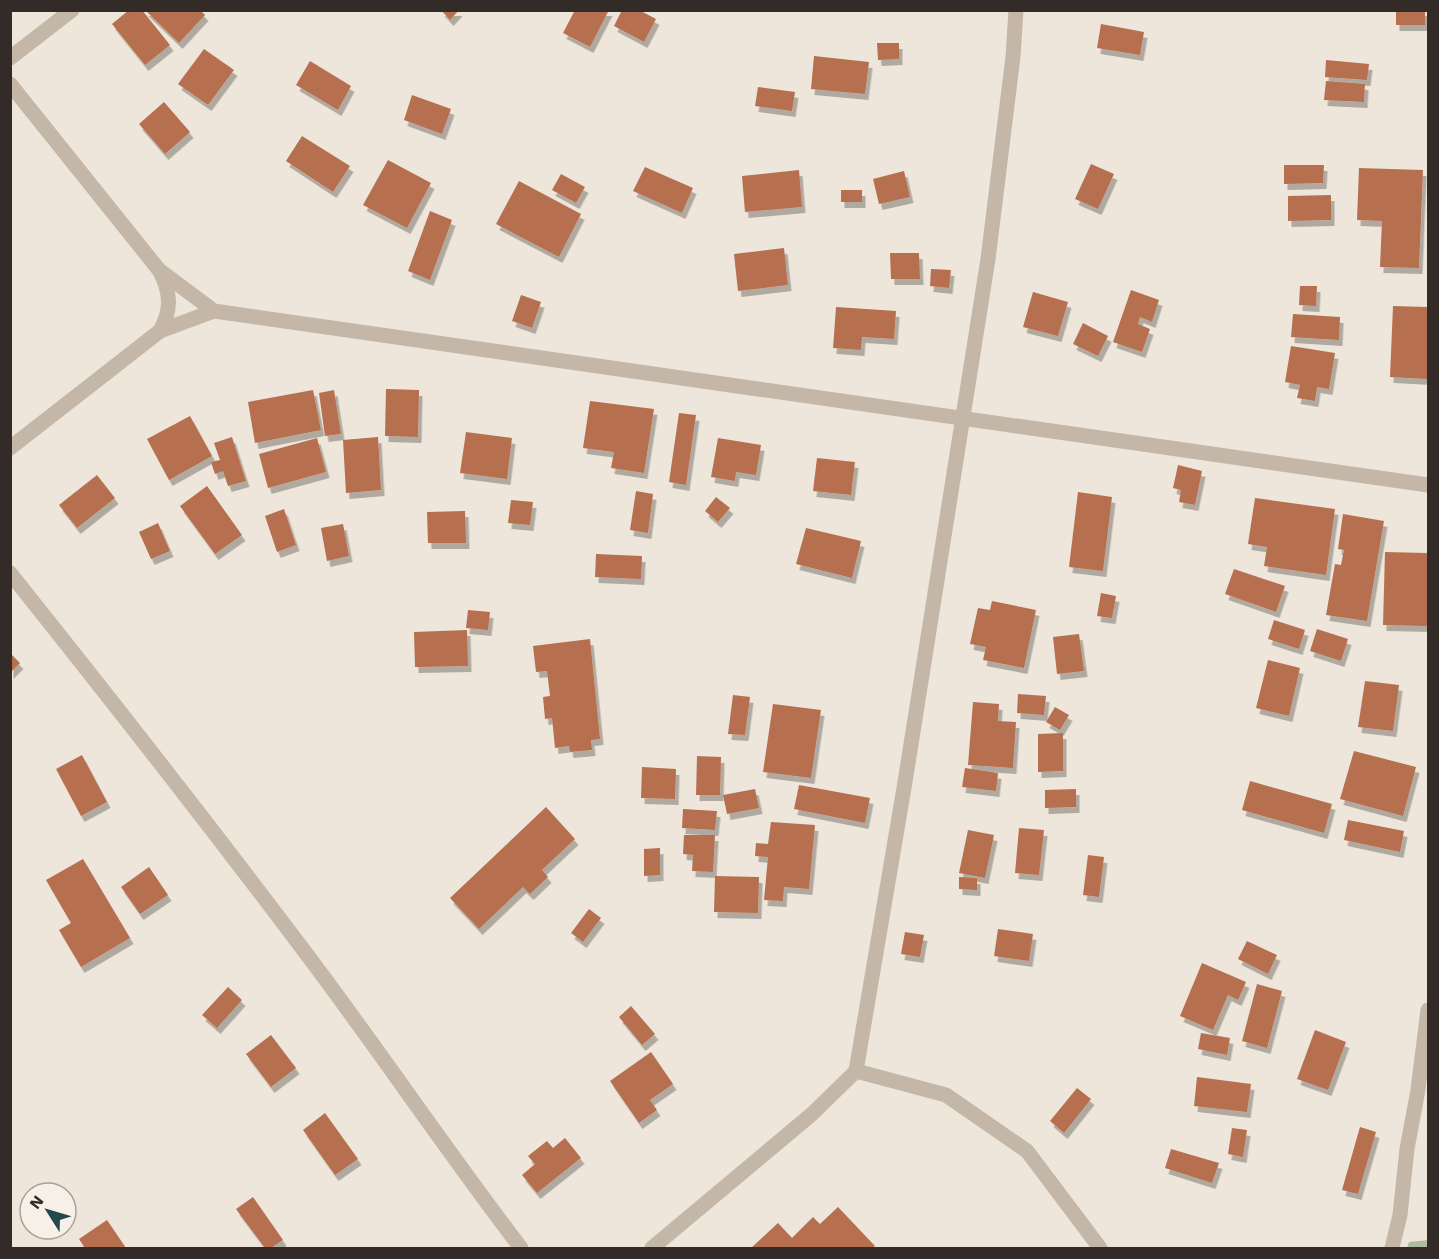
<svg xmlns="http://www.w3.org/2000/svg" width="1439" height="1259" viewBox="0 0 1439 1259" font-family="'Work Sans',sans-serif">
  <defs>
    <filter id="shadow"><feDropShadow dx="3.5" dy="6" stdDeviation="0" flood-color="#0004"/></filter>
  </defs>
  <rect width="100%" height="100%" fill="#eee6da"/>
  <polygon fill="#afbb9c" points="1428,1240 1428,1248 1407,1248 1409,1242"/>
  <g fill="#b66f50" filter="url(#shadow)">
    <polygon points="129,10 142,10 170,45 145,65 112,24"/>
    <polygon points="145,10 200,10 205,15 179,43"/>
    <polygon points="441,10 459,10 450,20"/>
    <polygon points="575,10 609,10 590,47 563,33"/>
    <polygon points="622,10 639,10 656,19 644,42 614,26"/>
    <rect x="1396" y="10" width="29" height="15"/>
    <polygon points="1101,24 1144,32 1140,55 1097,48"/>
    <polygon points="877,43 899,43 899,59 878,60"/>
    <polygon points="204,49 234,70 208,105 178,84"/>
    <polygon points="814,56 869,62 865,94 811,89"/>
    <polygon points="1326,60 1369,64 1367,80 1325,77"/>
    <polygon points="310,61 351,86 338,110 296,85"/>
    <polygon points="1326,81 1365,84 1364,102 1324,100"/>
    <polygon points="758,87 795,92 792,111 755,106"/>
    <polygon points="412,95 451,109 442,134 404,120"/>
    <polygon points="164,102 190,132 165,154 139,124"/>
    <polygon points="302,136 350,166 333,192 286,161"/>
    <polygon points="388,160 431,183 407,228 363,205"/>
    <polygon points="1091,164 1114,174 1098,209 1075,199"/>
    <polygon points="1284,165 1324,165 1323,183 1284,184"/>
    <polygon points="645,167 693,188 682,213 633,191"/>
    <polygon points="1359,168 1423,170 1419,268 1380,267 1382,221 1357,220"/>
    <polygon points="799,170 802,207 745,212 742,176"/>
    <polygon points="904,171 910,197 879,204 873,179"/>
    <polygon points="561,174 585,187 576,203 552,190"/>
    <polygon points="519,181 581,214 559,257 496,224"/>
    <rect x="841" y="190" width="21" height="12"/>
    <polygon points="1331,195 1331,220 1288,221 1288,196"/>
    <polygon points="430,211 452,220 430,280 408,271"/>
    <polygon points="784,248 788,285 738,291 734,254"/>
    <polygon points="890,253 919,253 920,279 891,279"/>
    <polygon points="931,269 951,270 949,288 930,286"/>
    <polygon points="1300,286 1317,286 1316,306 1299,305"/>
    <polygon points="1131,290 1159,300 1152,322 1140,317 1138,324 1150,329 1142,352 1113,342"/>
    <polygon points="1033,292 1068,302 1058,336 1023,327"/>
    <polygon points="521,295 541,302 532,328 512,321"/>
    <polygon points="1393,306 1428,307 1428,379 1390,377"/>
    <polygon points="836,307 896,311 894,339 862,337 861,350 833,348"/>
    <polygon points="1293,314 1340,317 1339,340 1291,337"/>
    <polygon points="1083,323 1108,336 1098,356 1073,344"/>
    <polygon points="1291,346 1335,353 1329,389 1317,387 1315,401 1297,398 1300,385 1285,382"/>
    <polygon points="386,389 419,390 418,437 385,436"/>
    <polygon points="313,390 321,430 255,443 248,402"/>
    <polygon points="334,390 341,434 325,436 319,393"/>
    <polygon points="590,401 654,409 644,473 611,468 614,452 583,448"/>
    <polygon points="679,413 696,415 686,485 669,482"/>
    <polygon points="190,416 212,456 169,480 147,439"/>
    <polygon points="466,432 512,438 507,479 460,473"/>
    <polygon points="232,437 246,481 228,486 223,471 215,474 211,462 220,460 214,443"/>
    <polygon points="378,437 381,490 346,493 343,440"/>
    <polygon points="317,438 326,472 268,488 259,454"/>
    <polygon points="718,438 761,445 756,475 736,472 735,481 711,477"/>
    <polygon points="817,458 855,462 851,495 813,491"/>
    <polygon points="1178,465 1202,471 1195,505 1179,502 1181,490 1173,488"/>
    <polygon points="97,475 115,498 77,528 59,505"/>
    <polygon points="207,486 242,535 215,554 180,506"/>
    <polygon points="636,491 653,494 648,533 630,530"/>
    <polygon points="1078,492 1112,497 1103,571 1069,567"/>
    <polygon points="716,497 730,508 718,522 705,511"/>
    <polygon points="1255,498 1335,509 1326,575 1264,566 1267,547 1248,544"/>
    <polygon points="511,500 533,502 530,525 508,523"/>
    <polygon points="284,509 296,545 277,552 265,516"/>
    <polygon points="465,511 466,543 428,543 427,512"/>
    <polygon points="1343,514 1384,521 1367,621 1326,615 1335,564 1341,565 1344,550 1338,549"/>
    <polygon points="158,523 170,551 151,559 139,532"/>
    <polygon points="343,524 349,556 327,561 321,528"/>
    <polygon points="806,528 861,541 852,578 796,564"/>
    <polygon points="1385,552 1428,553 1428,626 1383,625"/>
    <polygon points="596,554 642,556 641,579 595,577"/>
    <polygon points="1234,569 1285,586 1276,612 1225,594"/>
    <polygon points="1101,593 1116,596 1112,618 1097,616"/>
    <polygon points="992,601 1036,610 1024,668 983,660 986,647 970,644 978,608 990,610"/>
    <polygon points="468,610 490,612 488,630 466,628"/>
    <polygon points="1274,620 1305,630 1299,649 1268,639"/>
    <polygon points="1317,629 1348,639 1341,661 1310,651"/>
    <polygon points="467,630 468,666 415,667 414,632"/>
    <polygon points="1079,634 1084,671 1057,674 1053,637"/>
    <polygon points="590,639 600,739 591,740 592,750 570,752 569,746 555,748 552,718 545,719 543,697 550,696 547,671 536,672 533,646"/>
    <polygon points="10,653 20,663 10,673"/>
    <polygon points="1268,660 1300,668 1289,716 1256,708"/>
    <polygon points="1365,681 1399,685 1393,731 1358,727"/>
    <polygon points="1018,694 1046,696 1044,715 1017,713"/>
    <polygon points="733,695 750,697 745,735 728,734"/>
    <polygon points="973,702 999,704 998,721 1016,722 1013,768 968,765"/>
    <polygon points="773,704 821,710 811,778 763,772"/>
    <polygon points="1055,707 1069,715 1060,730 1046,722"/>
    <polygon points="1063,733 1063,771 1038,772 1038,734"/>
    <polygon points="1354,751 1416,767 1403,816 1340,799"/>
    <polygon points="82,755 107,802 81,816 56,769"/>
    <polygon points="697,756 721,757 720,795 696,795"/>
    <polygon points="642,767 676,769 675,799 641,798"/>
    <polygon points="965,768 998,773 996,791 962,787"/>
    <polygon points="1250,781 1332,804 1324,833 1242,810"/>
    <polygon points="799,785 870,798 865,823 794,809"/>
    <polygon points="755,789 759,808 727,814 723,795"/>
    <polygon points="1076,789 1076,807 1045,808 1045,790"/>
    <polygon points="546,807 575,839 542,870 548,877 530,894 523,887 479,929 450,898"/>
    <polygon points="683,809 717,811 715,830 682,828"/>
    <polygon points="1348,820 1404,831 1400,852 1344,840"/>
    <polygon points="771,822 815,825 809,889 784,887 783,901 764,900 768,857 755,856 756,843 768,844"/>
    <polygon points="1019,828 1044,830 1039,875 1015,873"/>
    <polygon points="968,830 994,835 985,878 959,873"/>
    <polygon points="684,835 715,835 713,872 692,871 693,855 683,854"/>
    <polygon points="660,848 660,875 644,876 644,849"/>
    <polygon points="1088,855 1104,857 1099,897 1083,895"/>
    <polygon points="83,859 130,938 81,967 59,930 71,923 46,880"/>
    <polygon points="149,867 168,895 140,914 121,887"/>
    <polygon points="715,876 759,877 758,913 714,912"/>
    <polygon points="959,877 977,878 977,890 959,889"/>
    <polygon points="589,909 601,918 583,942 571,933"/>
    <polygon points="998,929 1033,934 1029,961 994,956"/>
    <polygon points="905,932 924,935 920,957 901,954"/>
    <polygon points="1247,941 1277,955 1268,974 1238,959"/>
    <polygon points="1202,963 1246,982 1238,1000 1228,995 1213,1030 1180,1016"/>
    <polygon points="1257,984 1282,991 1267,1048 1242,1041"/>
    <polygon points="228,987 242,1000 217,1028 202,1015"/>
    <polygon points="631,1006 655,1034 642,1045 619,1017"/>
    <polygon points="1315,1030 1346,1042 1328,1090 1297,1079"/>
    <polygon points="1201,1033 1230,1038 1227,1055 1198,1049"/>
    <polygon points="271,1035 296,1068 271,1087 246,1054"/>
    <polygon points="651,1052 673,1084 650,1100 657,1110 639,1123 610,1081"/>
    <polygon points="1197,1077 1251,1084 1247,1112 1194,1106"/>
    <polygon points="1077,1088 1091,1099 1064,1133 1050,1121"/>
    <polygon points="325,1113 358,1159 335,1175 303,1130"/>
    <polygon points="1360,1127 1376,1132 1358,1194 1342,1190"/>
    <polygon points="1232,1128 1247,1130 1243,1157 1228,1154"/>
    <polygon points="565,1138 581,1158 537,1193 522,1175 535,1164 528,1156 547,1141 553,1148"/>
    <polygon points="1171,1149 1219,1163 1212,1183 1165,1168"/>
    <polygon points="253,1197 283,1240 271,1248 265,1248 236,1209"/>
    <polygon points="838,1207 875,1246 872,1248 751,1248 778,1223 792,1238 813,1217 820,1224"/>
    <polygon points="107,1220 126,1248 85,1248 79,1239"/>
  </g>
  <g fill="none" stroke-linecap="round" stroke-linejoin="round">
    <g stroke="#c4b7a8" stroke-width="15">
      <polyline points="10,58 72,10"/>
      <path d="M10,84L159,270C171,292 172,309 160,331L10,448"/>
      <polyline points="159,270 214,311 1428,485"/>
      <polyline points="160,331 214,311"/>
      <path d="M10,573C109,697 207,822 302,948C377,1047 446,1150 521,1248"/>
      <polyline points="856,1071 946,1095 1027,1151 1100,1248"/>
      <polyline points="652,1248 812,1114 856,1071 905,782 988,259 1013,57 1016,10"/>
      <polyline points="1392,1248 1400,1215 1407,1149 1418,1090 1428,1010"/>
    </g>
  </g>
  <rect width="1439" height="1259" fill="none" stroke="#322b27" stroke-width="24"/>
  <g transform="translate(48 1211) rotate(307)"><circle r="28" fill="#f6f0e6" stroke="#a8a19a" stroke-width="1.5"/>
  <path d="M0-4.5L10 22L0 15L-10 22Z" fill="#22484e"/>
  <text y="-9" font-size="16" font-weight="bold" text-anchor="middle" fill="#322b27">N</text>
  </g>
</svg>
